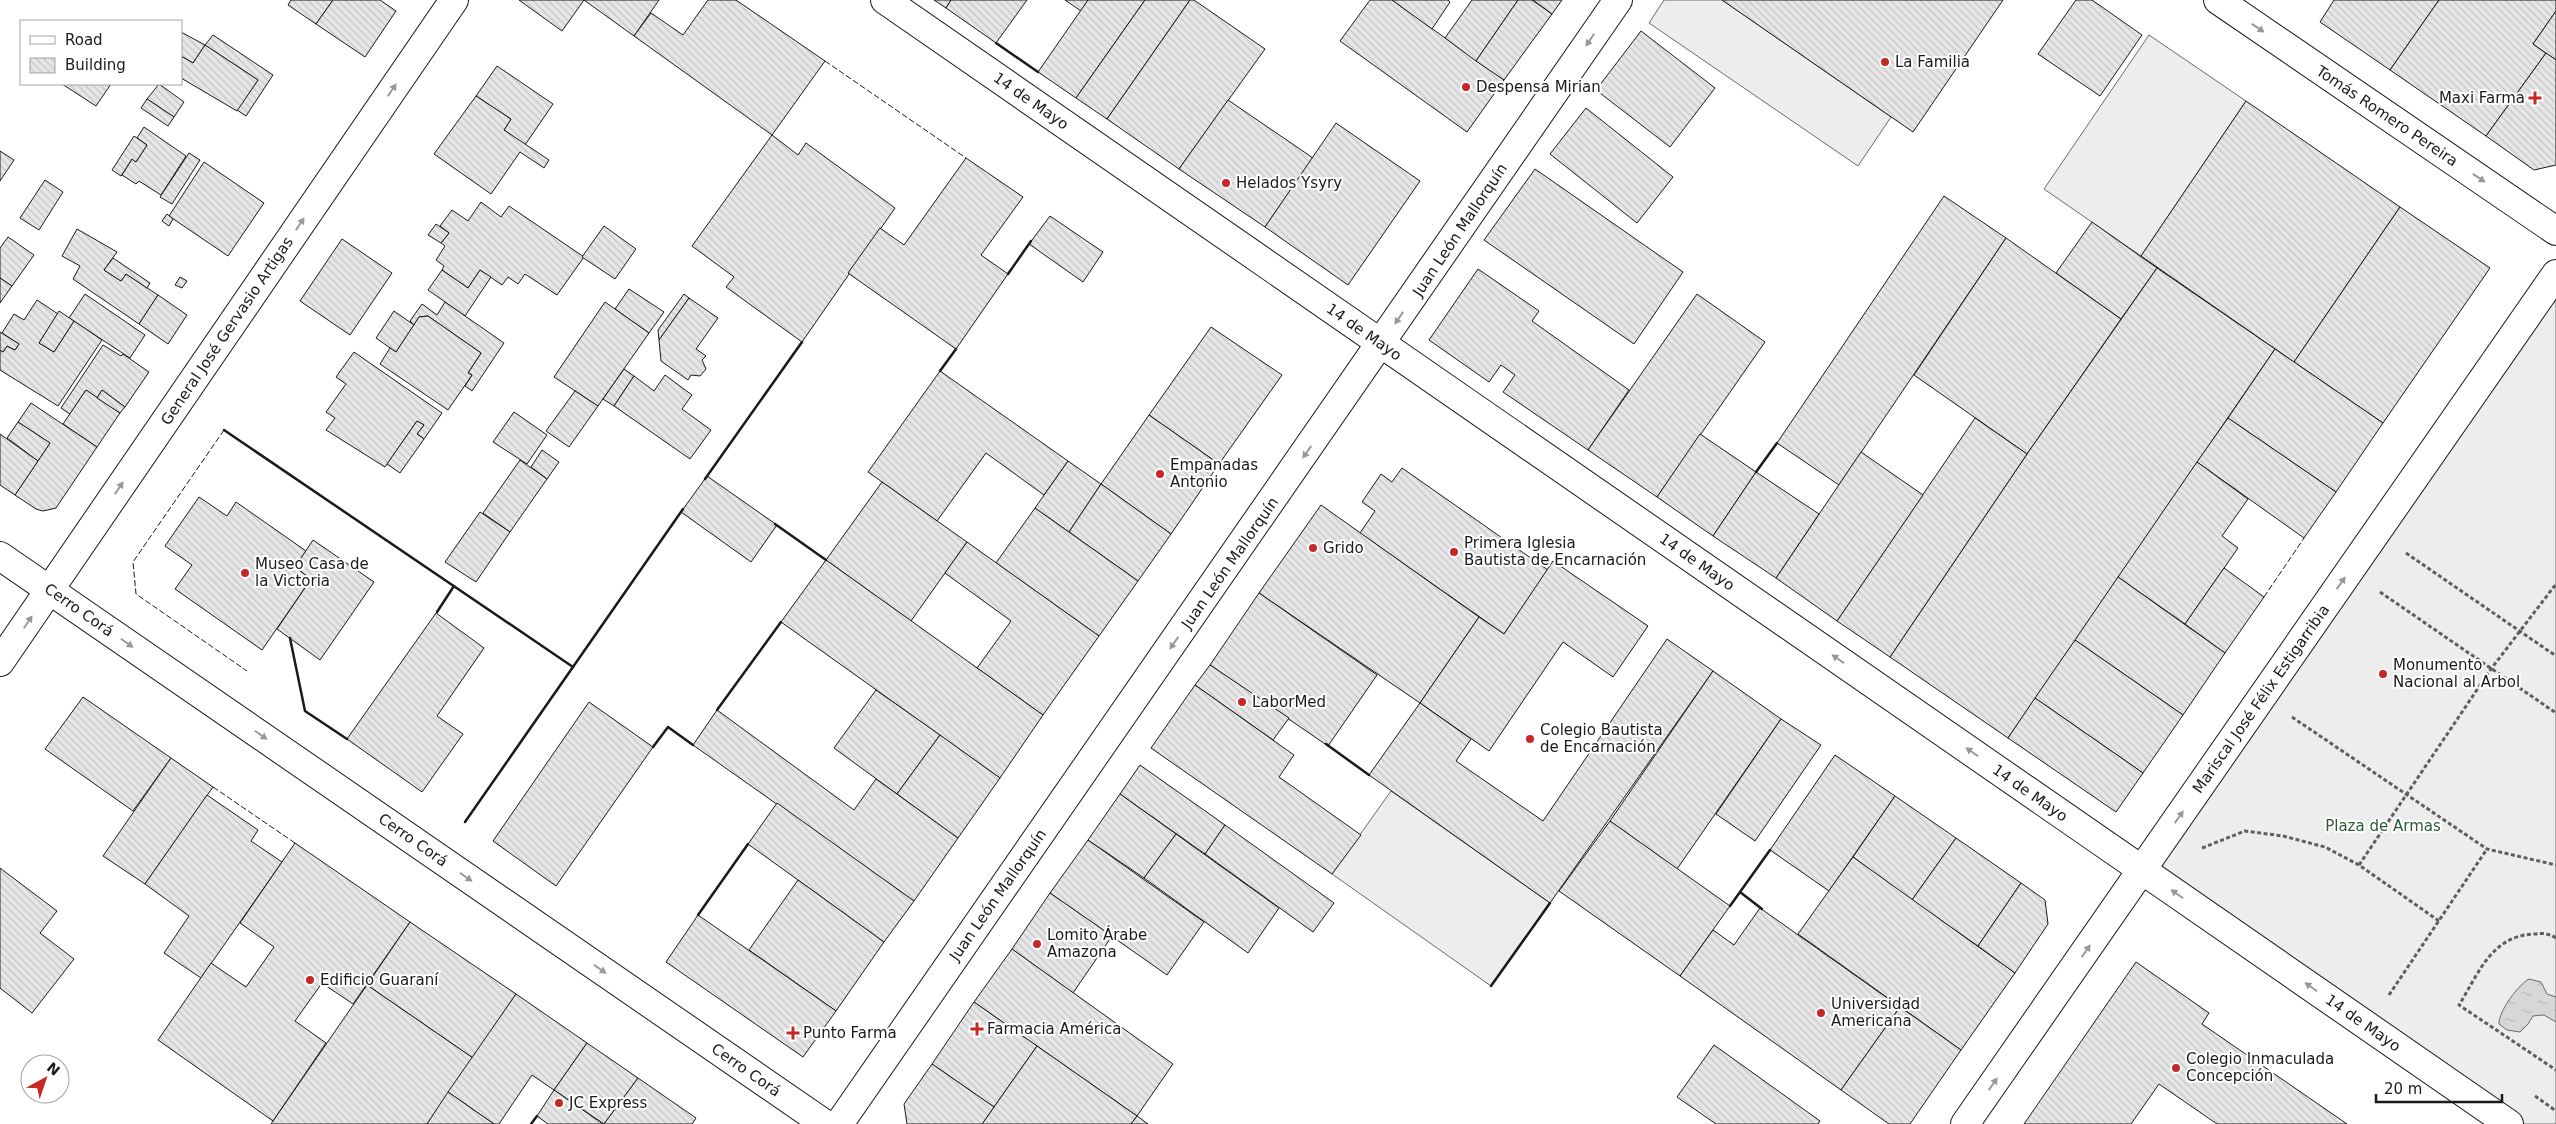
<svg xmlns="http://www.w3.org/2000/svg" width="2556" height="1124" viewBox="0 0 2556 1124" font-family="'DejaVu Sans',sans-serif">
  <defs>
    <pattern id="water-ripples" width="26" height="14" patternUnits="userSpaceOnUse" patternTransform="scale(1.25)"><rect width="26" height="14" fill="#d7d7d7"/><path d="M2 4q2-2 4 0t4 0M15 11q2-2 4 0t4 0" fill="none" stroke="#b8b8b8"/></pattern>
    <pattern id="building-back-hatch" width="6" height="6" patternUnits="userSpaceOnUse" patternTransform="scale(1.25)"><rect width="6" height="6" fill="#e6e6e6"/><path d="M-1 5l2 2M0 0l6 6M5-1l2 2" fill="none" stroke="#c5c5c5"/></pattern>
  </defs>
  <rect width="100%" height="100%" fill="#fff"/>
  <g fill="#ededed" stroke="#6a6a6a">
    <polygon points="1664,0 1722,0 1891,117 1858,166 1649,23"/>
    <polygon points="2149,35 2246,101 2141,256 2044,189"/>
    <polygon points="2556,274 2556,1124 2509,1124 2142,870"/>
    <polygon points="1391,791 1550,903 1491,986 1332,874"/>
  </g>
  <path fill="url(#water-ripples)" stroke="#6a6a6a" d="M2529,979L2541,982L2547,994L2556,997V1022L2544,1015L2533,1016L2528,1024L2520,1032L2507,1030L2499,1024C2498,1012 2519,984 2529,979Z"/>
  <g fill="url(#building-back-hatch)" stroke="#1a1a1a">
    <polygon points="291,0 333,0 316,24 288,5"/>
    <polygon points="333,0 380,0 396,11 365,57 316,24"/>
    <polygon points="519,0 584,0 562,31"/>
    <polygon points="584,0 659,0 634,36"/>
    <polygon points="708,0 736,0 825,61 772,135 634,36 651,13 683,35"/>
    <polygon points="934,0 951,0 946,8"/>
    <polygon points="951,0 1027,0 996,43 946,8"/>
    <polygon points="1065,0 1088,0 1081,11"/>
    <polygon points="1088,0 1145,0 1076,98 1038,72"/>
    <polygon points="1145,0 1190,0 1107,119 1076,98"/>
    <polygon points="1190,0 1194,0 1265,49 1179,169 1107,119"/>
    <polygon points="1370,0 1392,0 1504,80 1467,132 1340,41"/>
    <polygon points="1392,0 1448,0 1450,2 1432,29"/>
    <polygon points="1472,0 1518,0 1476,61 1445,38"/>
    <polygon points="1518,0 1532,0 1552,14 1504,80 1476,61"/>
    <polygon points="1533,0 1562,0 1552,14"/>
    <polygon points="1722,0 2003,0 1913,132"/>
    <polygon points="2076,0 2092,0 2142,35 2100,96 2038,54"/>
    <polygon points="2334,0 2439,0 2390,70 2320,22"/>
    <polygon points="2439,0 2556,0 2556,11 2533,44 2546,53 2486,136 2390,70"/>
    <polygon points="2556,11 2556,60 2533,44"/>
    <polygon points="1641,31 1715,88 1670,147 1596,90"/>
    <polygon points="181,32 205,45 193,63 181,56"/>
    <polygon points="213,35 273,75 246,116 237,110 258,80 205,45"/>
    <polygon points="205,45 258,80 237,111 181,78 181,56 193,63"/>
    <polygon points="2546,53 2556,60 2556,165 2534,170 2486,136"/>
    <polygon points="497,66 553,104 525,145 504,130 511,119 476,96"/>
    <polygon points="62,84 111,84 96,106"/>
    <polygon points="159,84 184,102 174,117 147,99"/>
    <polygon points="476,96 511,119 504,130 549,160 544,168 520,152 491,194 434,154"/>
    <polygon points="147,99 174,117 168,126 141,108"/>
    <polygon points="1228,100 1313,158 1265,227 1179,169"/>
    <polygon points="2246,101 2400,207 2294,362 2141,256"/>
    <polygon points="1586,108 1673,177 1637,223 1550,154"/>
    <polygon points="1336,123 1420,181 1348,285 1265,227"/>
    <polygon points="144,127 186,156 161,195 139,181 136,184 122,175 132,159 136,162 147,145 137,138"/>
    <polygon points="772,135 798,155 806,143 895,208 802,342 726,287 734,277 692,246"/>
    <polygon points="134,136 147,145 136,162 132,159 121,176 112,170"/>
    <polygon points="0,151 14,160 0,181"/>
    <polygon points="189,153 200,160 172,204 160,197"/>
    <polygon points="966,158 1023,197 981,255 1008,274 956,349 848,273 880,228 904,245"/>
    <polygon points="204,162 264,203 228,256 169,216"/>
    <polygon points="1535,169 1683,272 1634,344 1484,240"/>
    <polygon points="45,180 63,192 39,230 20,218"/>
    <polygon points="1944,196 2006,238 1839,485 1777,443"/>
    <polygon points="481,202 501,217 509,206 584,257 557,295 525,274 518,284 508,277 502,285 480,270 468,288 442,270 444,266 436,260 445,246 441,243 449,233 440,226 452,210 468,221"/>
    <polygon points="2400,207 2490,268 2383,423 2294,362"/>
    <polygon points="167,214 173,219 169,226 162,221"/>
    <polygon points="1050,216 1103,252 1083,282 1029,244"/>
    <polygon points="2092,222 2157,268 2121,319 2056,273"/>
    <polygon points="436,224 449,233 441,243 428,235"/>
    <polygon points="604,226 636,249 615,279 582,257"/>
    <polygon points="77,229 117,252 104,270 121,281 126,274 158,295 139,324 73,279 80,266 62,256"/>
    <polygon points="8,237 34,255 12,286 0,278 0,248"/>
    <polygon points="2006,238 2121,319 2027,454 1914,375"/>
    <polygon points="342,239 392,273 350,335 300,301"/>
    <polygon points="113,258 150,283 147,288 126,274 121,281 104,270"/>
    <polygon points="2157,268 2275,349 2008,738 1890,657 2027,454"/>
    <polygon points="1478,269 1539,311 1532,321 1629,390 1588,450 1503,392 1515,375 1501,365 1489,382 1429,340"/>
    <polygon points="442,270 468,288 480,270 491,277 465,316 428,290"/>
    <polygon points="180,277 187,281 182,288 175,285"/>
    <polygon points="0,278 12,286 0,303"/>
    <polygon points="629,289 664,312 649,333 615,309"/>
    <polygon points="85,294 145,335 130,358 69,318"/>
    <polygon points="684,294 689,298 659,340 658,330"/>
    <polygon points="1697,294 1765,342 1657,497 1588,450"/>
    <polygon points="158,295 187,315 168,344 139,324"/>
    <polygon points="689,298 718,318 696,349 706,356 702,360 706,369 700,376 691,375 688,380 661,361 659,340"/>
    <polygon points="37,300 58,314 39,343 54,352 74,321 102,340 58,406 0,370 0,350 3,352 7,346 15,350 19,344 2,333 14,314 24,320"/>
    <polygon points="445,302 504,343 472,391 465,386 472,375 468,373 481,353 428,316 419,317 414,325 410,321 422,304 437,315"/>
    <polygon points="605,302 649,333 598,406 554,377"/>
    <polygon points="59,311 74,321 54,352 39,343"/>
    <polygon points="394,311 414,325 396,352 376,338"/>
    <polygon points="428,316 481,353 468,373 472,375 448,410 380,364 390,348 396,352 419,317"/>
    <polygon points="1211,327 1282,375 1219,464 1149,415"/>
    <polygon points="0,332 19,344 15,350 7,346 3,352 0,350"/>
    <polygon points="103,345 121,356 123,354 149,372 125,407 102,390 97,398 86,390 70,414 61,408"/>
    <polygon points="2275,349 2383,423 2336,492 2228,418"/>
    <polygon points="354,352 442,413 424,439 417,434 424,425 417,421 385,467 326,430 335,418 326,412 346,384 336,377"/>
    <polygon points="624,369 634,376 614,406 603,399"/>
    <polygon points="940,371 1068,461 1044,495 986,453 937,521 868,472"/>
    <polygon points="665,375 692,395 682,409 711,430 690,459 614,406 634,376 654,391"/>
    <polygon points="86,390 120,413 97,447 63,424"/>
    <polygon points="102,390 125,407 120,413 97,398"/>
    <polygon points="575,391 598,406 569,447 546,431"/>
    <polygon points="31,403 97,447 56,508 43,511 36,509 15,495 50,443 18,422"/>
    <polygon points="514,412 547,435 527,464 493,442"/>
    <polygon points="1149,415 1219,464 1171,534 1101,484"/>
    <polygon points="1975,418 2027,454 1890,657 1837,621"/>
    <polygon points="2228,418 2336,492 2304,538 2197,462"/>
    <polygon points="417,421 424,425 417,434 424,439 400,473 387,464"/>
    <polygon points="18,422 50,443 38,461 7,438"/>
    <polygon points="0,434 38,461 15,495 0,485"/>
    <polygon points="1700,434 1756,472 1713,536 1657,497"/>
    <polygon points="542,450 559,462 547,479 531,467"/>
    <polygon points="1861,452 1923,495 1837,621 1776,578"/>
    <polygon points="520,460 547,479 510,532 483,513"/>
    <polygon points="1068,461 1101,484 1069,532 1035,508"/>
    <polygon points="2197,462 2248,499 2222,536 2238,548 2185,624 2118,577"/>
    <polygon points="1402,468 1548,570 1504,634 1360,533 1375,511 1362,502 1381,474 1392,482"/>
    <polygon points="1756,472 1819,514 1776,578 1713,536"/>
    <polygon points="707,476 777,525 751,562 681,512"/>
    <polygon points="882,482 967,542 911,621 826,560"/>
    <polygon points="1101,484 1171,534 1138,581 1069,532"/>
    <polygon points="199,497 227,516 236,502 306,551 295,567 311,579 262,650 175,589 192,565 165,546"/>
    <polygon points="1321,505 1479,617 1420,703 1259,593"/>
    <polygon points="1035,508 1138,581 1099,636 996,563"/>
    <polygon points="480,512 510,532 476,582 445,562"/>
    <polygon points="313,540 374,582 320,660 277,629 311,579 295,567"/>
    <polygon points="967,542 1099,636 1043,715 977,668 1011,621 945,573"/>
    <polygon points="826,560 1043,715 1000,778 781,622"/>
    <polygon points="1553,561 1648,626 1613,677 1563,642 1489,751 1420,703 1479,617 1504,634"/>
    <polygon points="2224,568 2264,597 2225,653 2185,624"/>
    <polygon points="2118,577 2225,653 2183,715 2075,640"/>
    <polygon points="1259,593 1377,675 1328,746 1210,665"/>
    <polygon points="436,613 484,648 437,716 463,734 422,792 347,739"/>
    <polygon points="1667,639 1713,671 1550,903 1369,775 1420,703 1471,739 1456,761 1543,821"/>
    <polygon points="2075,640 2183,715 2143,773 2035,698"/>
    <polygon points="1210,665 1289,718 1273,740 1195,685"/>
    <polygon points="1713,671 1781,719 1677,869 1610,821"/>
    <polygon points="1195,685 1294,755 1279,777 1361,835 1332,874 1151,748"/>
    <polygon points="876,690 940,735 897,794 834,748"/>
    <polygon points="83,697 171,758 133,811 45,749"/>
    <polygon points="2035,698 2143,773 2116,812 2008,738"/>
    <polygon points="589,702 653,747 556,886 493,841"/>
    <polygon points="717,710 854,810 876,779 958,838 914,901 693,745"/>
    <polygon points="1781,719 1821,745 1755,841 1716,814"/>
    <polygon points="940,735 1000,778 958,838 897,794"/>
    <polygon points="1835,755 1895,796 1829,891 1770,850"/>
    <polygon points="171,758 213,787 145,884 103,856"/>
    <polygon points="1140,765 1225,825 1205,854 1120,794"/>
    <polygon points="1120,794 1176,834 1144,878 1088,840"/>
    <polygon points="207,795 258,830 251,841 282,862 201,978 164,953 189,916 145,884"/>
    <polygon points="1895,796 1956,838 1912,900 1853,857"/>
    <polygon points="777,803 914,901 884,942 748,844"/>
    <polygon points="1610,821 1730,906 1680,976 1559,891"/>
    <polygon points="1225,825 1334,903 1313,932 1205,854"/>
    <polygon points="1176,834 1279,908 1248,953 1144,878"/>
    <polygon points="1956,838 2021,883 1978,946 1912,900"/>
    <polygon points="1088,840 1204,922 1167,975 1050,893"/>
    <polygon points="295,843 410,922 353,1004 322,983 295,1021 326,1043 273,1121 158,1040 211,963 246,987 274,947 240,923"/>
    <polygon points="1853,857 2015,973 1961,1050 1798,934"/>
    <polygon points="0,868 57,911 40,933 74,959 32,1013 0,988"/>
    <polygon points="798,880 884,942 836,1011 749,950"/>
    <polygon points="2021,883 2045,900 2048,924 2015,973 1978,946"/>
    <polygon points="1050,893 1112,936 1073,993 1012,949"/>
    <polygon points="1760,908 1900,1007 1841,1090 1680,976 1713,930 1734,945"/>
    <polygon points="698,915 836,1011 803,1057 666,962"/>
    <polygon points="410,922 516,994 473,1058 367,985"/>
    <polygon points="1012,949 1173,1064 1137,1116 974,1002"/>
    <polygon points="2136,962 2209,1013 2202,1024 2347,1124 2217,1124 2159,1084 2131,1124 2024,1124"/>
    <polygon points="367,985 473,1058 427,1124 271,1124"/>
    <polygon points="516,994 587,1043 554,1090 532,1075 499,1124 494,1124 448,1092"/>
    <polygon points="974,1002 1037,1046 994,1107 932,1064"/>
    <polygon points="1900,1007 1961,1050 1910,1124 1889,1124 1841,1090"/>
    <polygon points="587,1043 638,1078 604,1124 554,1090"/>
    <polygon points="1714,1045 1820,1121 1818,1124 1716,1124 1677,1097"/>
    <polygon points="1037,1046 1137,1116 1131,1124 982,1124"/>
    <polygon points="932,1064 994,1107 982,1124 907,1124 904,1104"/>
    <polygon points="638,1078 696,1118 692,1124 604,1124"/>
    <polygon points="554,1090 603,1124 548,1124 537,1116"/>
    <polygon points="448,1092 494,1124 427,1124"/>
    <polygon points="1137,1116 1148,1124 1131,1124"/>
  </g>
  <g fill="none" stroke-linecap="round" stroke-linejoin="round">
    <defs>
      <g id="minor">
        <polyline points="885,0 2509,1124"/>
        <polyline points="2218,0 2556,231"/>
        <polyline points="0,556 825,1124"/>
        <polyline points="0,662 454,0"/>
        <polyline points="839,1124 1618,0"/>
        <polyline points="1965,1124 2556,274"/>
      </g>
    </defs>
    <use href="#minor" stroke="#1a1a1a" stroke-width="30"/>
    <g stroke="#5f5f5f" stroke-width="3" stroke-dasharray="4 2.5" stroke-linecap="butt">
      <polyline points="2406,553 2556,656"/>
      <polyline points="2380,592 2556,713"/>
      <polyline points="2292,717 2487,849 2556,865"/>
      <polyline points="2202,848 2245,831 2283,836 2325,847 2359,865 2439,921"/>
      <polyline points="2359,865 2491,669 2556,584"/>
      <path d="M2556,938C2548,933 2543,933 2534,934C2491,936 2479,973 2459,1005L2556,1070"/>
      <polyline points="2389,995 2487,849"/>
      <polyline points="2535,1096 2556,1111"/>
    </g>
    <use href="#minor" stroke="#fff" stroke-width="28"/>
    <g stroke="#1a1a1a" stroke-width="1" stroke-dasharray="6 2.5" stroke-linecap="butt">
      <polyline points="825,61 966,158"/>
      <polyline points="224,430 133,562 136,594 247,671"/>
      <polyline points="2264,597 2304,538"/>
      <polyline points="213,787 295,843"/>
    </g>
    <g stroke="#1a1a1a" stroke-width="2.5">
      <polyline points="996,43 1038,72"/>
      <polyline points="1008,274 1031,241"/>
      <polyline points="940,371 956,349"/>
      <polyline points="224,430 573,667"/>
      <polyline points="1756,472 1777,443"/>
      <polyline points="705,479 802,342"/>
      <polyline points="775,524 826,560"/>
      <polyline points="437,612 454,586"/>
      <polyline points="290,638 305,711 347,739"/>
      <polyline points="717,710 781,622"/>
      <polyline points="1326,744 1369,775"/>
      <polyline points="653,747 668,727 693,745"/>
      <polyline points="465,822 683,509"/>
      <polyline points="1740,892 1762,909"/>
      <polyline points="1730,906 1770,850"/>
      <polyline points="698,915 748,844"/>
      <polyline points="1491,986 1550,903"/>
      <polyline points="531,1124 537,1116"/>
    </g>
  </g>
  <defs><path id="oneway-solid" d="M-6-.8H1V-3.2L6.5 0L1 3.2V.8H-6Z" transform="scale(1.25)"/></defs>
  <g fill="#989898">
    <use href="#oneway-solid" transform="translate(2258 28) rotate(34)"/>
    <use href="#oneway-solid" transform="translate(1590 40) rotate(124)"/>
    <use href="#oneway-solid" transform="translate(392 90) rotate(-56)"/>
    <use href="#oneway-solid" transform="translate(2479 178) rotate(34)"/>
    <use href="#oneway-solid" transform="translate(300 224) rotate(-56)"/>
    <use href="#oneway-solid" transform="translate(1399 318) rotate(124)"/>
    <use href="#oneway-solid" transform="translate(1307 452) rotate(125)"/>
    <use href="#oneway-solid" transform="translate(119 488) rotate(-56)"/>
    <use href="#oneway-solid" transform="translate(2341 583) rotate(-55)"/>
    <use href="#oneway-solid" transform="translate(28 622) rotate(-56)"/>
    <use href="#oneway-solid" transform="translate(127 643) rotate(35)"/>
    <use href="#oneway-solid" transform="translate(1174 643) rotate(125)"/>
    <use href="#oneway-solid" transform="translate(1838 659) rotate(-145)"/>
    <use href="#oneway-solid" transform="translate(261 735) rotate(35)"/>
    <use href="#oneway-solid" transform="translate(1972 752) rotate(-145)"/>
    <use href="#oneway-solid" transform="translate(2179 817) rotate(-55)"/>
    <use href="#oneway-solid" transform="translate(466 877) rotate(35)"/>
    <use href="#oneway-solid" transform="translate(2177 894) rotate(-145)"/>
    <use href="#oneway-solid" transform="translate(2086 951) rotate(-55)"/>
    <use href="#oneway-solid" transform="translate(600 969) rotate(35)"/>
    <use href="#oneway-solid" transform="translate(2311 987) rotate(-145)"/>
    <use href="#oneway-solid" transform="translate(1993 1084) rotate(-55)"/>
  </g>
  <g fill="#c62828" stroke="#fff" stroke-width="2">
    <circle cx="1885" cy="62" r="5"/>
    <circle cx="1466" cy="87" r="5"/>
    <path d="M2532.5 90.5h5v5h5v5h-5v5h-5v-5h-5v-5h5z"/>
    <circle cx="1226" cy="183" r="5"/>
    <circle cx="1160" cy="474" r="5"/>
    <circle cx="1313" cy="548" r="5"/>
    <circle cx="1454" cy="552" r="5"/>
    <circle cx="245" cy="573" r="5"/>
    <circle cx="2383" cy="674" r="5"/>
    <circle cx="1242" cy="702" r="5"/>
    <circle cx="1530" cy="739" r="5"/>
    <circle cx="1037" cy="944" r="5"/>
    <circle cx="310" cy="980" r="5"/>
    <circle cx="1821" cy="1013" r="5"/>
    <path d="M974.5 1021.5h5v5h5v5h-5v5h-5v-5h-5v-5h5z"/>
    <path d="M790.5 1025.5h5v5h5v5h-5v5h-5v-5h-5v-5h5z"/>
    <circle cx="2176" cy="1068" r="5"/>
    <circle cx="559" cy="1103" r="5"/>
  </g>
  <g text-anchor="middle" stroke-width="4" stroke-linejoin="round" paint-order="stroke">
    <g font-size="15" fill="#1a1a1a" stroke="#fff" text-anchor="start">
      <text x="1895" y="67">La Familia</text>
      <text x="1476" y="92">Despensa Mirian</text>
      <text x="2525" y="103" text-anchor="end">Maxi Farma</text>
      <text x="1236" y="188">Helados Ysyry</text>
      <text x="1170" y="470">Empanadas<tspan x="1170" dy="17">Antonio</tspan></text>
      <text x="1464" y="548">Primera Iglesia<tspan x="1464" dy="17">Bautista de Encarnación</tspan></text>
      <text x="1323" y="553">Grido</text>
      <text x="255" y="569">Museo Casa de<tspan x="255" dy="17">la Victoria</tspan></text>
      <text x="2393" y="670">Monumento<tspan x="2393" dy="17">Nacional al Arbol</tspan></text>
      <text x="1252" y="707">LaborMed</text>
      <text x="1540" y="735">Colegio Bautista<tspan x="1540" dy="17">de Encarnación</tspan></text>
      <text x="1047" y="940">Lomito Árabe<tspan x="1047" dy="17">Amazona</tspan></text>
      <text x="320" y="985">Edificio Guaraní</text>
      <text x="1831" y="1009">Universidad<tspan x="1831" dy="17">Americana</tspan></text>
      <text x="987" y="1034">Farmacia América</text>
      <text x="803" y="1038">Punto Farma</text>
      <text x="2186" y="1064">Colegio Inmaculada<tspan x="2186" dy="17">Concepción</tspan></text>
      <text x="569" y="1108">JC Express</text>
    </g>
    <g font-size="15" fill="#1a1a1a" stroke="#fff">
      <text transform="translate(1031 101) rotate(35)" y="5">14 de Mayo</text>
      <text transform="translate(2387 116) rotate(34)" y="5">Tomás Romero Pereira</text>
      <text transform="translate(1460 230) rotate(-56)" y="5">Juan León Mallorquín</text>
      <text transform="translate(227 331) rotate(-56)" y="5">General José Gervasio Artigas</text>
      <text transform="translate(1364 332) rotate(35)" y="5">14 de Mayo</text>
      <text transform="translate(1697 562) rotate(35)" y="5">14 de Mayo</text>
      <text transform="translate(1230 563) rotate(-55)" y="5">Juan León Mallorquín</text>
      <text transform="translate(79 610) rotate(35)" y="5">Cerro Corá</text>
      <text transform="translate(2261 699) rotate(-55)" y="5">Mariscal José Félix Estigarribia</text>
      <text transform="translate(2030 793) rotate(35)" y="5">14 de Mayo</text>
      <text transform="translate(413 840) rotate(35)" y="5">Cerro Corá</text>
      <text transform="translate(998 895) rotate(-55)" y="5">Juan León Mallorquín</text>
      <text transform="translate(2363 1023) rotate(35)" y="5">14 de Mayo</text>
      <text transform="translate(746 1070) rotate(35)" y="5">Cerro Corá</text>
    </g>
    <g font-size="15" fill="#2b5a34" stroke="#fff">
      <text x="2383" y="831">Plaza de Armas</text>
    </g>
  </g>
  <rect x="20" y="20" width="162" height="65" fill="#ffffff" stroke="#a3a3a3"/>
  <rect x="30" y="36" width="25" height="8" fill="#ffffff" stroke="#a3a3a3"/>
  <text x="65" y="45" font-size="15" fill="#1a1a1a">Road</text>
  <rect x="30" y="58" width="25" height="15" fill="url(#building-back-hatch)" stroke="#a3a3a3"/>
  <text x="65" y="70" font-size="15" fill="#1a1a1a">Building</text>
  <g transform="translate(45 1079) rotate(40)"><circle r="24" fill="#ffffff" stroke="#a3a3a3"/>
  <path d="M0-4L9 19L0 12L-9 19Z" fill="#c62828"/>
  <text y="-8" font-size="14" font-weight="bold" text-anchor="middle" fill="#1a1a1a">N</text>
  </g>
  <path d="M2376 1094v8h126v-8" fill="none" stroke="#1a1a1a" stroke-width="2.5"/>
  <text x="2384" y="1094" font-size="15" fill="#1a1a1a" stroke="#ffffff" stroke-width="4" paint-order="stroke">20 m</text>
</svg>
